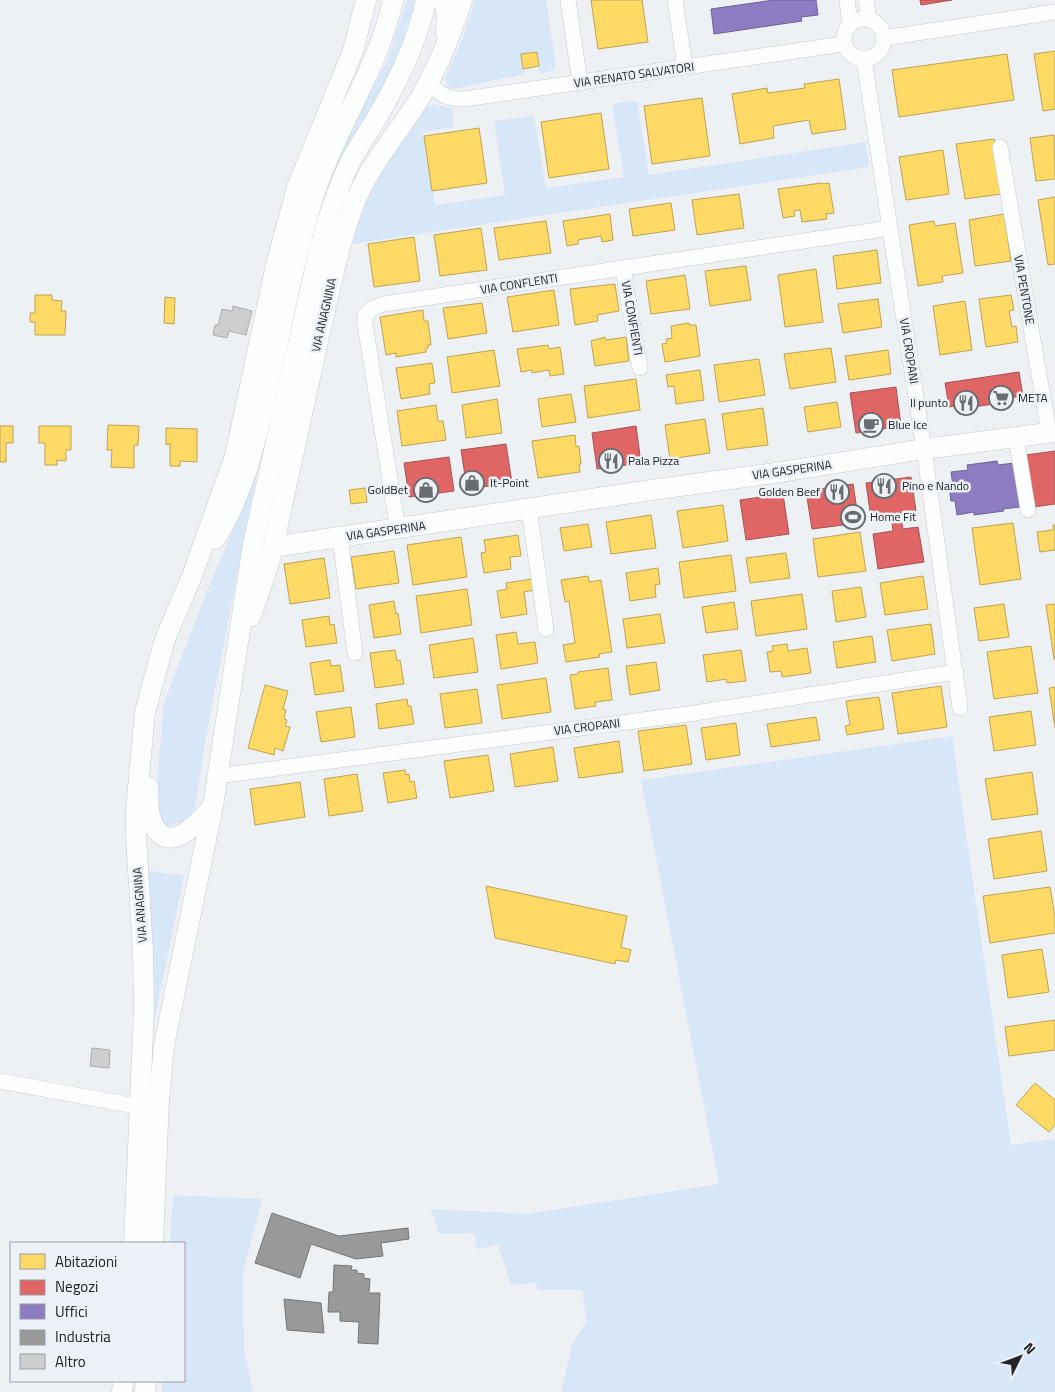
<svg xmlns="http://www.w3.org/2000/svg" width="1055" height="1392" viewBox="0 0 1055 1392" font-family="'Titillium Web',sans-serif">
  <rect width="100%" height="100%" fill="#eef1f4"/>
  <g fill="#d7e7f8">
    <path d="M407,0H415C406,36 391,74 373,106C360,128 346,149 333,172L356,118L387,61Z"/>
    <polygon points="475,0 546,0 556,66 553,71 539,73 536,52 521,54 524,74 455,89 448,87 445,80 446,77 464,34"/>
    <path d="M631,101L637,102L649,175L866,142L869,167L352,244C361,215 371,187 387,161C399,143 413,125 426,107L433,104L452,108L454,127L423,132L435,205L505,195L494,121L534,116L546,188L624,177L612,104Z"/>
    <path d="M257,473L205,742L195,808C188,820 179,823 167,827L158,817L157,781L164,703L206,593Z"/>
    <polygon points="952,736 1011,1145 1055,1139 1055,1392 561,1392 572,1345 587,1321 582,1290 537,1290 536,1283 511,1285 498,1245 477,1249 474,1233 439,1234 431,1209 527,1214 719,1184 641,780"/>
    <polygon points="146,870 184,876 151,1037"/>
    <polygon points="173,1195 262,1199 243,1273 244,1351 253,1392 161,1392 162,1381 184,1381 184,1243 170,1243"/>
  </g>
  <g fill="#ffd966" stroke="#bda353">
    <polygon points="591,0 642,0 648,42 598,49"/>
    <polygon points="1055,51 1055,109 1043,111 1034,54"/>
    <polygon points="537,52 539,66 523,69 521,54"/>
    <polygon points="1007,54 1014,100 899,117 892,70"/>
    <polygon points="839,79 846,129 812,134 809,120 773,126 774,138 740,144 732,94 767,88 768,93 805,88 804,84"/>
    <polygon points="702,98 710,156 652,164 644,106"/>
    <polygon points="601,113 609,169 549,178 541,122"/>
    <polygon points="479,128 487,183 432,191 424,136"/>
    <polygon points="1054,135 1055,179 1036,181 1030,138"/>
    <polygon points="994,139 1002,194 965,199 956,144"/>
    <polygon points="943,150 949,194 906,200 899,157"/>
    <polygon points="821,183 821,184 829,183 834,213 826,214 827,219 802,222 800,210 794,211 795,216 783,218 778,189"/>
    <polygon points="739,194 744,228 697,235 692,200"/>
    <polygon points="1055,197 1055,264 1048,265 1038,200"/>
    <polygon points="671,203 675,230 633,236 629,209"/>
    <polygon points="610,214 613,240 602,242 601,236 578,240 578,244 567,246 563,221"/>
    <polygon points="1004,214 1011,261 975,266 969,220"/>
    <polygon points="546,221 551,253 499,260 494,228"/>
    <polygon points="934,221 935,226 955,223 963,273 942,276 943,282 918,286 909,225"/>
    <polygon points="481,228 487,270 440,276 434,235"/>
    <polygon points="414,237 420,281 374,287 368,244"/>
    <polygon points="877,250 881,283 837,289 833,256"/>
    <polygon points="746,266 751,300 710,306 705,271"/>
    <polygon points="816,269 823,322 785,327 778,275"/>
    <polygon points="685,275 690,309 651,314 646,281"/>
    <polygon points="615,284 619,311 597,315 598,321 575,325 570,289"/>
    <polygon points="554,290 559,325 513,332 507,297"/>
    <polygon points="35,295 52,295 52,300 62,301 61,311 66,311 65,335 35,335 35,322 30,322 30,313 35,313"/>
    <polygon points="1011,295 1014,310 1009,311 1012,327 1016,326 1018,342 986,347 979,299"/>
    <polygon points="165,297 175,298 174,324 164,323"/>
    <polygon points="878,299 882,327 843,333 838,304"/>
    <polygon points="965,301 972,350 940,355 933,306"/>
    <polygon points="482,303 487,333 448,339 443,308"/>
    <polygon points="423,310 424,321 428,321 431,345 428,345 428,348 426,349 426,352 396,357 396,353 386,355 380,317"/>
    <polygon points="689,323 689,325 696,325 700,356 665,362 662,344 667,343 666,339 672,338 671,326"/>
    <polygon points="605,337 606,340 626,337 629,361 595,366 591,341"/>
    <polygon points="548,345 549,349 560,347 564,374 550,376 549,370 532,373 532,370 521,372 517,349"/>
    <polygon points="831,348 836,382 790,389 784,354"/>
    <polygon points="494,350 500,386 452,393 447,357"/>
    <polygon points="888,350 891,374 849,380 845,356"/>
    <polygon points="759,359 765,395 719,402 714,365"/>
    <polygon points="432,363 435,383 429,384 430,394 401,399 396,368"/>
    <polygon points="700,370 704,400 676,404 674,386 668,387 666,375"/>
    <polygon points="636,379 640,410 588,418 584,386"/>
    <polygon points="571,394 576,422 542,427 538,399"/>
    <polygon points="497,399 502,433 466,438 462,405"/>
    <polygon points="837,402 841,427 808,432 804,407"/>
    <polygon points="436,405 438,421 443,421 446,440 402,446 397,411"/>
    <polygon points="763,408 768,445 727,450 722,414"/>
    <polygon points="705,419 710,453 670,459 665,425"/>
    <polygon points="108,425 139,426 138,445 134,445 134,468 111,467 112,450 107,450"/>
    <polygon points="0,426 13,426 13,443 6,443 6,462 0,462"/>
    <polygon points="39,426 71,426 71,450 66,450 66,461 57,460 57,465 45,465 45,443 39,443"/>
    <polygon points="166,428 197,429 197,462 180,461 180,466 170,466 170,444 166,445"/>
    <polygon points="575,435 576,447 579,446 581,464 579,464 580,472 538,478 532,441"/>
    <polygon points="365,488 367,502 351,504 349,490"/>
    <polygon points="723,505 728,541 683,548 677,511"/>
    <polygon points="651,515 656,548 611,554 606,522"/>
    <polygon points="1013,523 1021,579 980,585 972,528"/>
    <polygon points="588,524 592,547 564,551 560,528"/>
    <polygon points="1053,525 1055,525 1055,550 1040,552 1037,532 1053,530"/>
    <polygon points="860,532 866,571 818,577 813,539"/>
    <polygon points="518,535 521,556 510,557 511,569 484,573 481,553 486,552 484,540"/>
    <polygon points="461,537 467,577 413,585 407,545"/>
    <polygon points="394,551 399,583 356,589 351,557"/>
    <polygon points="786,553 790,578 750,583 746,558"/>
    <polygon points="731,555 736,591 684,598 679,562"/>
    <polygon points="324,558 330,598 290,604 284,564"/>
    <polygon points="658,568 660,584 655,585 656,597 630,601 626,573"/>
    <polygon points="588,576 589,582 601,580 612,652 599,654 600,657 566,662 563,645 575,643 569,601 565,602 561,580"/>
    <polygon points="923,576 928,609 885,615 880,583"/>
    <polygon points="532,579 534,590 524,592 527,614 501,618 497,591 507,589 506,583"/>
    <polygon points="861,587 866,617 836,622 832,591"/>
    <polygon points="467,589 472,625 421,633 416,596"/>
    <polygon points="802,594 807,629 756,636 751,601"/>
    <polygon points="394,601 396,614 398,613 401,634 374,638 369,605"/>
    <polygon points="734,602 738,629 706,633 702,607"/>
    <polygon points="1004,604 1009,637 979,641 974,608"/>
    <polygon points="1055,604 1055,659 1054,659 1046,605"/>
    <polygon points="660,614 665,643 627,648 623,619"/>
    <polygon points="329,616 330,625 334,624 337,643 306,647 302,620"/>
    <polygon points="931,624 935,654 892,661 887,630"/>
    <polygon points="516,632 518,644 535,642 538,663 501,669 496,635"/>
    <polygon points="872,636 876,662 837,668 833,642"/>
    <polygon points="473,638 478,672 434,678 429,645"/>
    <polygon points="787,644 788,651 807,648 811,673 782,677 781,671 770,672 767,652 773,651 772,646"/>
    <polygon points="1031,646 1038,693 994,699 987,652"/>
    <polygon points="395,650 397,661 400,660 404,684 375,688 370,653"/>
    <polygon points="741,650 746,681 727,683 726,679 707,682 703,655"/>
    <polygon points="330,660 331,666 340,665 344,691 315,695 310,663"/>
    <polygon points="656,662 660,690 630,695 626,666"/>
    <polygon points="608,668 612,700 595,702 596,706 575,709 570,675 578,674 578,672"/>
    <polygon points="546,678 551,712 502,719 497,685"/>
    <polygon points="265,685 288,691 283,709 286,710 284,719 287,720 285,726 290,727 283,751 275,748 274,755 248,748"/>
    <polygon points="941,686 947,727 898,734 892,693"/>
    <polygon points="1055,687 1055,728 1049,688"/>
    <polygon points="477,689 482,723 445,728 440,694"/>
    <polygon points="879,697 884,729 847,735 845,726 850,725 846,701"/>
    <polygon points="407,699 408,706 411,706 414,724 379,729 376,704"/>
    <polygon points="351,707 355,737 321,742 316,712"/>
    <polygon points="1031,711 1036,745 994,751 989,717"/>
    <polygon points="816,717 820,740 771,747 767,724"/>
    <polygon points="736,723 740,755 706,760 701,728"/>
    <polygon points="686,725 692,764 644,771 638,731"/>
    <polygon points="619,741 623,772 579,778 574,748"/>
    <polygon points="553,747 558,781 515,787 510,754"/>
    <polygon points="488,755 494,791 450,798 444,761"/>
    <polygon points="405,770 406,775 409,774 410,782 414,781 417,798 388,803 383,773"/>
    <polygon points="1032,772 1038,814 992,820 985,779"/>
    <polygon points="357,774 363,811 329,816 324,779"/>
    <polygon points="300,782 305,817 255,825 250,789"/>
    <polygon points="1041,831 1047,871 994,879 988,839"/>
    <polygon points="486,886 627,916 621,947 631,950 628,962 616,960 615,964 495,938"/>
    <polygon points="1050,887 1055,917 1055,933 990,943 983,896"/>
    <polygon points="1042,949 1049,992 1008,998 1002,955"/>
    <polygon points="1055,1020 1055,1050 1009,1056 1005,1027"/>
    <polygon points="1035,1083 1055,1100 1055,1125 1049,1132 1016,1105"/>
  </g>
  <g fill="#e06666" stroke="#a75253">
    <polygon points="920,0 952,0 921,5"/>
    <polygon points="1019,372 1023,396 1008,398 1008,402 959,409 959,405 949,407 945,383"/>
    <polygon points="896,387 901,426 856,433 850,393"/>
    <polygon points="636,426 641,463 597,469 592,433"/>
    <polygon points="506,444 512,483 467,489 461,450"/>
    <polygon points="1055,451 1055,504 1033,507 1026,455"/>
    <polygon points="449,457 454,491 409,497 404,463"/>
    <polygon points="911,477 916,511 900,514 903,529 918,527 924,562 878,569 873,534 893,531 891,515 871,518 866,483"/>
    <polygon points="853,484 859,523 812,529 806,491"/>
    <polygon points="783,494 789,534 746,540 740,500"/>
  </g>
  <g fill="#8e7cc3" stroke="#6e6294">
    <polygon points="774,0 816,0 818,15 801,17 802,21 714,34 711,9"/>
    <polygon points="997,461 998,465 1014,463 1020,507 1003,509 1004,511 974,515 974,512 957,515 955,501 951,501 949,486 953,486 951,472 968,470 967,465"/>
  </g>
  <g fill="#999" stroke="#757677">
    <polygon points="272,1213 339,1236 408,1228 409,1239 381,1243 383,1256 356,1259 311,1244 300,1278 255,1263"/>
    <polygon points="334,1265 352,1266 351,1270 357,1270 357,1273 364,1274 364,1278 370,1279 369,1293 380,1293 378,1344 358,1343 359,1322 340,1321 340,1312 328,1312 329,1292 333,1292"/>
    <polygon points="284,1299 321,1303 324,1333 287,1330"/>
  </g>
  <g fill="#ccced0" stroke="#aaacaf">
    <polygon points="233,306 252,311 246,335 229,331 227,338 213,335 215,325 218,325 222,309 232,311"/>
    <polygon points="92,1048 110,1050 109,1068 90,1066"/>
  </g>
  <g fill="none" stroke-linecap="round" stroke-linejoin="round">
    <defs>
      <g id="street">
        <polyline points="568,0 580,83"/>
        <polyline points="675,0 685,67"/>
        <polyline points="847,0 850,24"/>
        <polyline points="866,0 869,20"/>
        <circle cx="864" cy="39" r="20"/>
        <polyline points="884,38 1055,12"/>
        <polyline points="864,59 924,449 960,708"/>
        <path d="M428,83C439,93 448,100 464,99L844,44"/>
        <polyline points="1000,147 1049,433"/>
        <polyline points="623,268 640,368"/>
        <polyline points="1016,437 1028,510"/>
        <polyline points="529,509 546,629"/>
        <polyline points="398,529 365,324 365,315 373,308 384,304 890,228"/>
        <polyline points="340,537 355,653"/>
        <polyline points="218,776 688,714 956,672"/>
        <polyline points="0,1081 141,1107"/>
      </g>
      <g id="secondary">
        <polyline points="443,0 447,15 446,33"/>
        <path d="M215,539C245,492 256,440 268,387C283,321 295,253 316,189C338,124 379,67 393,0"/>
        <polyline points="273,547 658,489 775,473 924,449 1055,432"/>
        <path d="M251,616L267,569L273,547C289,475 304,403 320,332C331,287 339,240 357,197C372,162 398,133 418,101C437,70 451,35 462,0"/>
        <path d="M148,787C149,798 147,812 152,822C167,858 198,823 212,807"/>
        <polyline points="134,1243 144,1009 143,952 136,835 136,810 145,712 165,639 192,576 235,456 276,265 297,187 353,51 366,0"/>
        <path d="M153,1243L159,1099L164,1045L213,806L253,544L319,251C327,219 337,189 351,160C360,144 370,129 379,114C399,79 418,40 426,0"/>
        <polyline points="122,1392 123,1381"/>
        <polyline points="145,1392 146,1381"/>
      </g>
    </defs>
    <use href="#street" stroke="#c8cacc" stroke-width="16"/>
    <use href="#secondary" stroke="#c8cacc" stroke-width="21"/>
    <use href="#street" stroke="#fcfdfd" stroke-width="15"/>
    <use href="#secondary" stroke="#fcfdfd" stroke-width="20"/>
  </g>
  <defs>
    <symbol id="supermarket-ring" viewBox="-11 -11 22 22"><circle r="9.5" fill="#ebf1f7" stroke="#696c6f" stroke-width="1.5"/><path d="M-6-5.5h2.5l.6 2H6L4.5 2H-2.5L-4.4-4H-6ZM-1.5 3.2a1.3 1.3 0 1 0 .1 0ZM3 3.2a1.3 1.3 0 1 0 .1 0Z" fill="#696c6f"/></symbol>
    <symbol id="restaurant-ring" viewBox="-11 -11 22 22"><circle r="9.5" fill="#ebf1f7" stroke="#696c6f" stroke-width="1.5"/><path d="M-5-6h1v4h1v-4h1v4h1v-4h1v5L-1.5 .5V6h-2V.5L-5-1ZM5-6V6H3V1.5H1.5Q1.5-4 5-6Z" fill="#696c6f"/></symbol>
    <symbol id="cafe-ring" viewBox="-11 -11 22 22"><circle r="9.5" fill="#ebf1f7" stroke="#696c6f" stroke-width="1.5"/><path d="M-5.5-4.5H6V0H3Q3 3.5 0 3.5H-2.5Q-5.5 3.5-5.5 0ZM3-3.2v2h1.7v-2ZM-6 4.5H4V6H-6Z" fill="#696c6f"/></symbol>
    <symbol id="shop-ring" viewBox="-11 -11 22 22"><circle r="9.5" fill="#ebf1f7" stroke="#696c6f" stroke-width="1.5"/><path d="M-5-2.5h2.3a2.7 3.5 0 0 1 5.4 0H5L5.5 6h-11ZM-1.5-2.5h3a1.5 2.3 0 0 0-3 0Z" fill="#696c6f"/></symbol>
    <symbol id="stadium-ring" viewBox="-11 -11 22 22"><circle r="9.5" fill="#ebf1f7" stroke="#696c6f" stroke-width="1.5"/><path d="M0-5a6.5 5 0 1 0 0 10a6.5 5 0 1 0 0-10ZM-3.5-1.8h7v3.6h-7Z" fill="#696c6f"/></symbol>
  </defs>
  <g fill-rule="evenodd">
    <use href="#supermarket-ring" x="987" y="384" width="28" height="28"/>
    <use href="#restaurant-ring" x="952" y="389" width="28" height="28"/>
    <use href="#cafe-ring" x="857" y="411" width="28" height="28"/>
    <use href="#restaurant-ring" x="597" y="447" width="28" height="28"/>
    <use href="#shop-ring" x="458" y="469" width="28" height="28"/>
    <use href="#restaurant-ring" x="870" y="472" width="28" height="28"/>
    <use href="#shop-ring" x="412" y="476" width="28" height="28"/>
    <use href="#restaurant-ring" x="823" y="478" width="28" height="28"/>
    <use href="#stadium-ring" x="839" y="503" width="28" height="28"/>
  </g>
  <g text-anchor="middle" stroke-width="5" stroke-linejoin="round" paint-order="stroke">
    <g font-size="12" fill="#222427" stroke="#ebf1f7">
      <text transform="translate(634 75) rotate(-8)" y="4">VIA RENATO SALVATORI</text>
      <text transform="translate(519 284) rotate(-9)" y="4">VIA CONFLENTI</text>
      <text transform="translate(1024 290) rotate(80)" y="4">VIA PENTONE</text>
      <text transform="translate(324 315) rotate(-77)" y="4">VIA ANAGNINA</text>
      <text transform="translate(632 318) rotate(80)" y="4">VIA CONFIENTI</text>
      <text transform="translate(909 351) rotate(81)" y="4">VIA CROPANI</text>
      <text transform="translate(792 470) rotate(-8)" y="4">VIA GASPERINA</text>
      <text transform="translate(386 531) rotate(-8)" y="4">VIA GASPERINA</text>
      <text transform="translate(587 727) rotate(-7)" y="4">VIA CROPANI</text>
      <text transform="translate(140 905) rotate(-94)" y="4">VIA ANAGNINA</text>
    </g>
    <g font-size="12" fill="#222427" stroke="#ebf1f7" text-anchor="start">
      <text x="1018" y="402">META</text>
      <text x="948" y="407" text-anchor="end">Il punto</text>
      <text x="888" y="429">Blue Ice</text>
      <text x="628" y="465">Pala Pizza</text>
      <text x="490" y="487">It-Point</text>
      <text x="902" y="490">Pino e Nando</text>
      <text x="408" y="494" text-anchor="end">GoldBet</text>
      <text x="820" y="496" text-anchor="end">Golden Beef</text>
      <text x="870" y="521">Home Fit</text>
    </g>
  </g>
  <rect x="10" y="1242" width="175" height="140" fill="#ebf1f7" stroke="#9b9fa4"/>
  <rect x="20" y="1254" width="25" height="15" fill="#ffd966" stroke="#9b9fa4"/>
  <text x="55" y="1267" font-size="15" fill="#222427">Abitazioni</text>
  <rect x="20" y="1280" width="25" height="15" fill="#e06666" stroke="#9b9fa4"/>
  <text x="55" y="1292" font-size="15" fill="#222427">Negozi</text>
  <rect x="20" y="1304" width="25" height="15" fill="#8e7cc3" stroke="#9b9fa4"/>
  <text x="55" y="1317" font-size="15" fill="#222427">Uffici</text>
  <rect x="20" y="1330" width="25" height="15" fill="#999999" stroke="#9b9fa4"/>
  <text x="55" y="1342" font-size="15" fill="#222427">Industria</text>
  <rect x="20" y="1354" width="25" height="15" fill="#ccced0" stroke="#9b9fa4"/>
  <text x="55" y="1367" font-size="15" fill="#222427">Altro</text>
  <g transform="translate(1020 1357) rotate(48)" stroke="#ebf1f7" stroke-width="4" paint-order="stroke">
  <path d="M0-4L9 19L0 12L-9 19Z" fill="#222427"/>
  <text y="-8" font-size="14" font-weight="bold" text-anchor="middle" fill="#222427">N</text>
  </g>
</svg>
